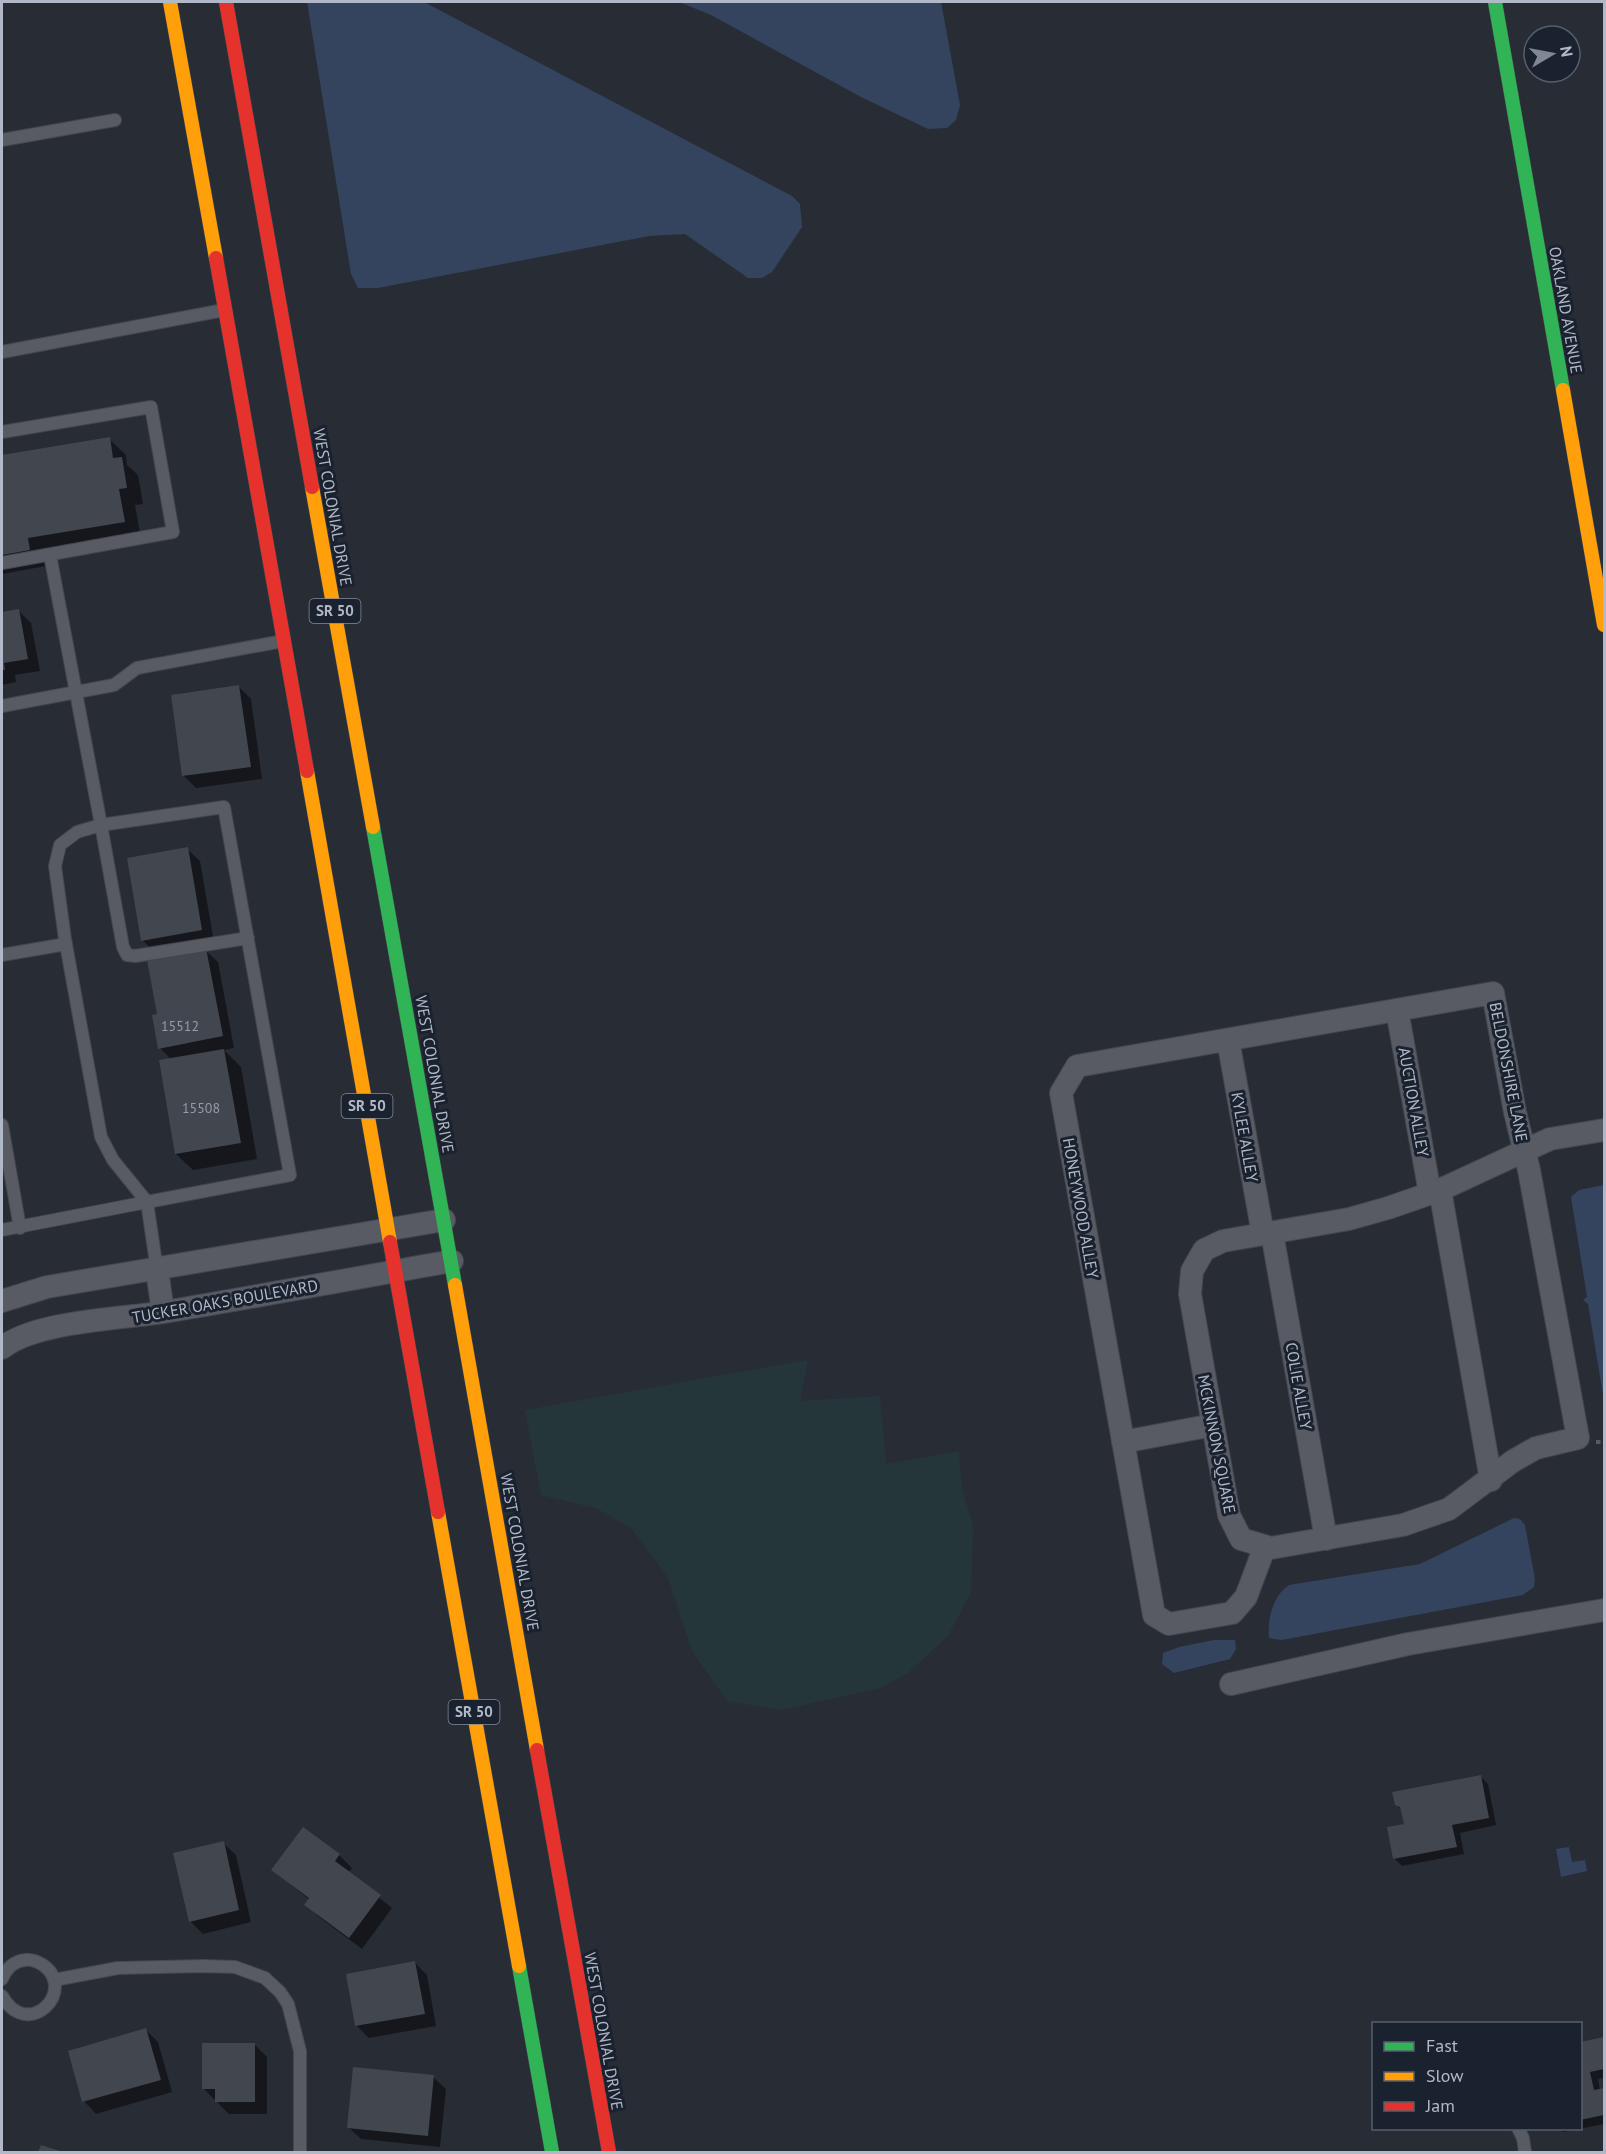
<svg xmlns="http://www.w3.org/2000/svg" width="1606" height="2154" viewBox="0 0 1606 2154" font-family="'PT Sans',sans-serif">
  <rect width="100%" height="100%" fill="#282c35"/>
  <polygon fill="#25363b" points="808,1360 800,1401 880,1396 886,1464 959,1451 962,1490 973,1525 971,1592 948,1636 908,1673 880,1688 781,1710 727,1701 692,1651 668,1577 632,1529 598,1509 541,1495 525,1410"/>
  <g fill="#34445e">
    <polygon points="307,2 424,2 792,196 800,204 802,227 772,272 762,278 748,278 685,234 649,236 378,288 358,288 351,274"/>
    <polygon points="679,2 941,2 960,105 956,120 947,128 928,129 861,97 711,15"/>
    <polygon points="1604,1185 1604,1401 1588,1304 1583,1300 1587,1297 1571,1197 1579,1190"/>
    <path d="M1514,1518L1520,1519L1525,1525L1535,1579L1534,1587L1523,1595L1282,1640L1269,1638C1267,1620 1273,1595 1289,1585L1420,1564Z"/>
    <polygon points="1214,1640 1235,1640 1236,1649 1230,1659 1174,1673 1162,1664 1163,1653 1179,1647"/>
    <polygon points="1569,1847 1572,1862 1585,1860 1587,1871 1561,1877 1556,1849"/>
  </g>
  <g fill="#0007">
    <polygon points="109,439 126,455 127,465 138,475 143,504 135,505 141,538 44,554 46,566 2,574 2,457"/>
    <polygon points="19,611 31,623 40,671 15,675 16,682 2,685 2,614"/>
    <polygon points="239,687 251,699 262,779 196,788 184,776"/>
    <polygon points="187,849 200,861 214,942 155,952 142,940"/>
    <polygon points="205,950 218,962 234,1048 224,1050 241,1067 257,1159 193,1170 176,1154 171,1059 160,1048 159,1015"/>
    <polygon points="1480,1776 1488,1784 1496,1825 1460,1833 1464,1854 1402,1866 1394,1858 1405,1825 1402,1810 1396,1804"/>
    <polygon points="303,1829 339,1855 352,1868 348,1873 392,1908 362,1949 319,1917 306,1905 310,1900 273,1870"/>
    <polygon points="223,1843 236,1855 251,1922 203,1934 190,1921"/>
    <polygon points="415,1963 427,1975 436,2026 369,2038 357,2026"/>
    <polygon points="146,2030 158,2042 172,2092 96,2114 84,2101"/>
    <polygon points="1604,2039 1604,2078 1598,2079 1600,2090 1604,2089 1604,2124 1563,2132 1560,2128 1580,2128 1580,2043"/>
    <polygon points="255,2045 267,2057 267,2114 229,2114 203,2088"/>
    <polygon points="433,2077 446,2089 440,2147 361,2139 348,2127"/>
  </g>
  <g fill="#42464e">
    <polygon points="110,437 113,458 122,457 127,488 119,489 125,522 28,538 30,550 2,555 2,455"/>
    <polygon points="19,609 28,659 4,663 5,670 2,670 2,612"/>
    <polygon points="239,685 251,767 182,776 171,695"/>
    <polygon points="188,847 202,930 141,941 127,858"/>
    <polygon points="206,948 223,1036 158,1049 152,1015 157,1014 147,960"/>
    <polygon points="224,1049 241,1143 175,1154 159,1060"/>
    <polygon points="1481,1775 1489,1818 1452,1825 1457,1847 1393,1859 1387,1827 1404,1824 1400,1807 1395,1805 1392,1792"/>
    <polygon points="303,1827 340,1854 335,1861 381,1895 349,1938 304,1905 309,1898 271,1870"/>
    <polygon points="224,1841 239,1910 189,1922 173,1853"/>
    <polygon points="415,1961 425,2014 355,2026 346,1974"/>
    <polygon points="146,2028 161,2080 82,2102 68,2051"/>
    <polygon points="1604,2037 1604,2069 1590,2072 1594,2090 1604,2088 1604,2115 1580,2120 1580,2042"/>
    <polygon points="202,2043 255,2043 255,2102 215,2102 215,2089 202,2089"/>
    <polygon points="353,2067 434,2075 428,2136 347,2128"/>
    <polygon points="41,2145 63,2152 38,2152"/>
  </g>
  <g fill="none" stroke-linecap="round" stroke-linejoin="round">
    <defs>
      <g id="lane">
        <polyline points="2,140 115,120"/>
        <polyline points="2,352 224,310"/>
        <polyline points="2,432 151,407 173,532 2,563"/>
        <polyline points="50,555 101,825 224,807 290,1175 147,1202 157,1270"/>
        <polyline points="2,706 114,685 137,668 283,641"/>
        <polyline points="2,955 66,944"/>
        <polyline points="2,1125 20,1228"/>
        <polyline points="2,1230 147,1202 113,1160 101,1137 65,939 55,866 60,845 77,832 101,825 123,947 127,955 135,956 248,938"/>
        <path d="M2,1979C6,1969 14,1961 25,1960C32,1959 38,1962 43,1965C78,1990 28,2042 2,1996"/>
        <polyline points="54,1980 118,1968 203,1966 235,1967 265,1978 280,1992 288,2004 300,2051 300,2152"/>
        <polyline points="1518,2128 1523,2138 1525,2152"/>
      </g>
      <g id="street">
        <polyline points="1397,1010 1430,1193"/>
        <polyline points="1228,1040 1263,1234"/>
        <polyline points="1440,1190 1491,1480"/>
        <polyline points="1272,1233 1326,1539"/>
        <polyline points="157,1270 163,1312"/>
        <polyline points="2,1301 47,1287 444,1220"/>
        <path d="M2,1348C35,1321 121,1319 164,1312C260,1296 356,1278 452,1261"/>
        <polyline points="1123,1442 1213,1425"/>
        <polyline points="1265,1546 1246,1597 1232,1613 1169,1624 1154,1615 1061,1093 1077,1066 1493,993 1515,1112 1529,1170 1578,1438 1536,1448 1513,1461 1449,1509 1403,1525 1271,1548 1241,1539 1229,1515 1190,1294 1192,1271 1204,1250 1223,1241 1349,1219 1388,1208 1440,1190 1550,1139 1604,1130"/>
        <polyline points="1231,1684 1408,1644 1604,1610"/>
      </g>
      <g id="fast">
        <polyline points="1495,2 1563,390"/>
        <polyline points="373,827 455,1285"/>
        <polyline points="519,1966 552,2152"/>
      </g>
      <g id="slow">
        <polyline points="170,2 216,258"/>
        <polyline points="1563,390 1604,625"/>
        <polyline points="312,487 373,827"/>
        <polyline points="307,771 390,1242"/>
        <polyline points="455,1285 537,1750"/>
        <polyline points="438,1512 519,1966"/>
      </g>
      <g id="jam">
        <polyline points="226,2 312,487"/>
        <polyline points="216,258 307,771"/>
        <polyline points="390,1242 438,1512"/>
        <polyline points="537,1750 609,2152"/>
      </g>
    </defs>
    <use href="#lane" stroke="#44474e" stroke-width="14"/>
    <use href="#street" stroke="#44474e" stroke-width="24"/>
    <use href="#fast" stroke="#44474e" stroke-width="15"/>
    <use href="#slow" stroke="#44474e" stroke-width="15"/>
    <use href="#jam" stroke="#44474e" stroke-width="15"/>
    <polyline stroke="#555a61" stroke-width="4" stroke-dasharray="4.5 4.5" stroke-linecap="butt" points="1596,1442 1604,1442"/>
    <use href="#lane" stroke="#585b63" stroke-width="12"/>
    <use href="#street" stroke="#585b63" stroke-width="22"/>
    <use href="#fast" stroke="#30b455" stroke-width="14"/>
    <use href="#slow" stroke="#ff9f0a" stroke-width="14"/>
    <use href="#jam" stroke="#e5322d" stroke-width="14"/>
  </g>
  <g text-anchor="middle" stroke-width="6" stroke-linejoin="round" paint-order="stroke">
    <g font-size="14" fill="#959ca9">
      <text x="180" y="1031">15512</text>
      <text x="201" y="1113">15508</text>
    </g>
    <g fill="#1b222f" stroke="#848b99" stroke-width="1.5">
      <rect x="309.5" y="599" width="51" height="24" rx="4.5"/>
      <rect x="341.5" y="1094" width="51" height="24" rx="4.5"/>
      <rect x="448.5" y="1700" width="51" height="24" rx="4.5"/>
    </g>
    <g font-size="15" font-weight="bold" fill="#b1b8c7">
      <text x="335" y="616">SR 50</text>
      <text x="367" y="1111">SR 50</text>
      <text x="474" y="1717">SR 50</text>
    </g>
    <g font-size="16" fill="#b1b8c7" stroke="#1b222f">
      <text transform="translate(1566 310) rotate(80)" y="6">OAKLAND AVENUE</text>
      <text transform="translate(333 507) rotate(80)" y="6">WEST COLONIAL DRIVE</text>
      <text transform="translate(1509 1072) rotate(79)" y="6">BELDONSHIRE LANE</text>
      <text transform="translate(435 1074) rotate(80)" y="6">WEST COLONIAL DRIVE</text>
      <text transform="translate(1414 1102) rotate(80)" y="6">AUCTION ALLEY</text>
      <text transform="translate(1245 1137) rotate(80)" y="6">KYLEE ALLEY</text>
      <text transform="translate(1081 1208) rotate(80)" y="6">HONEYWOOD ALLEY</text>
      <text transform="translate(225 1301) rotate(-10)" y="6">TUCKER OAKS BOULEVARD</text>
      <text transform="translate(1299 1386) rotate(80)" y="6">COLIE ALLEY</text>
      <text transform="translate(1217 1444) rotate(79)" y="6">MCKINNON SQUARE</text>
      <text transform="translate(520 1552) rotate(80)" y="6">WEST COLONIAL DRIVE</text>
      <text transform="translate(604 2031) rotate(80)" y="6">WEST COLONIAL DRIVE</text>
    </g>
  </g>
  <rect width="1606" height="2154" fill="none" stroke="#b1b8c7" stroke-width="6"/>
  <rect x="1372" y="2022" width="210" height="108" fill="#1b222f" stroke="#575e6c" stroke-width="1.5"/>
  <rect x="1384" y="2042" width="30" height="9" fill="#30b455" stroke="#575e6c" stroke-width="1.5"/>
  <text x="1426" y="2052" font-size="18" fill="#b1b8c7">Fast</text>
  <rect x="1384" y="2072" width="30" height="9" fill="#ff9f0a" stroke="#575e6c" stroke-width="1.5"/>
  <text x="1426" y="2082" font-size="18" fill="#b1b8c7">Slow</text>
  <rect x="1384" y="2102" width="30" height="9" fill="#e5322d" stroke="#575e6c" stroke-width="1.5"/>
  <text x="1426" y="2112" font-size="18" fill="#b1b8c7">Jam</text>
  <g transform="translate(1552 54) rotate(80)"><circle r="28" fill="#1b222f" stroke="#575e6c" stroke-width="1.5"/>
  <path d="M0-4.5L10 22L0 15L-10 22Z" fill="#818794"/>
  <text y="-9" font-size="16" font-weight="bold" text-anchor="middle" fill="#b1b8c7">N</text>
  </g>
</svg>
